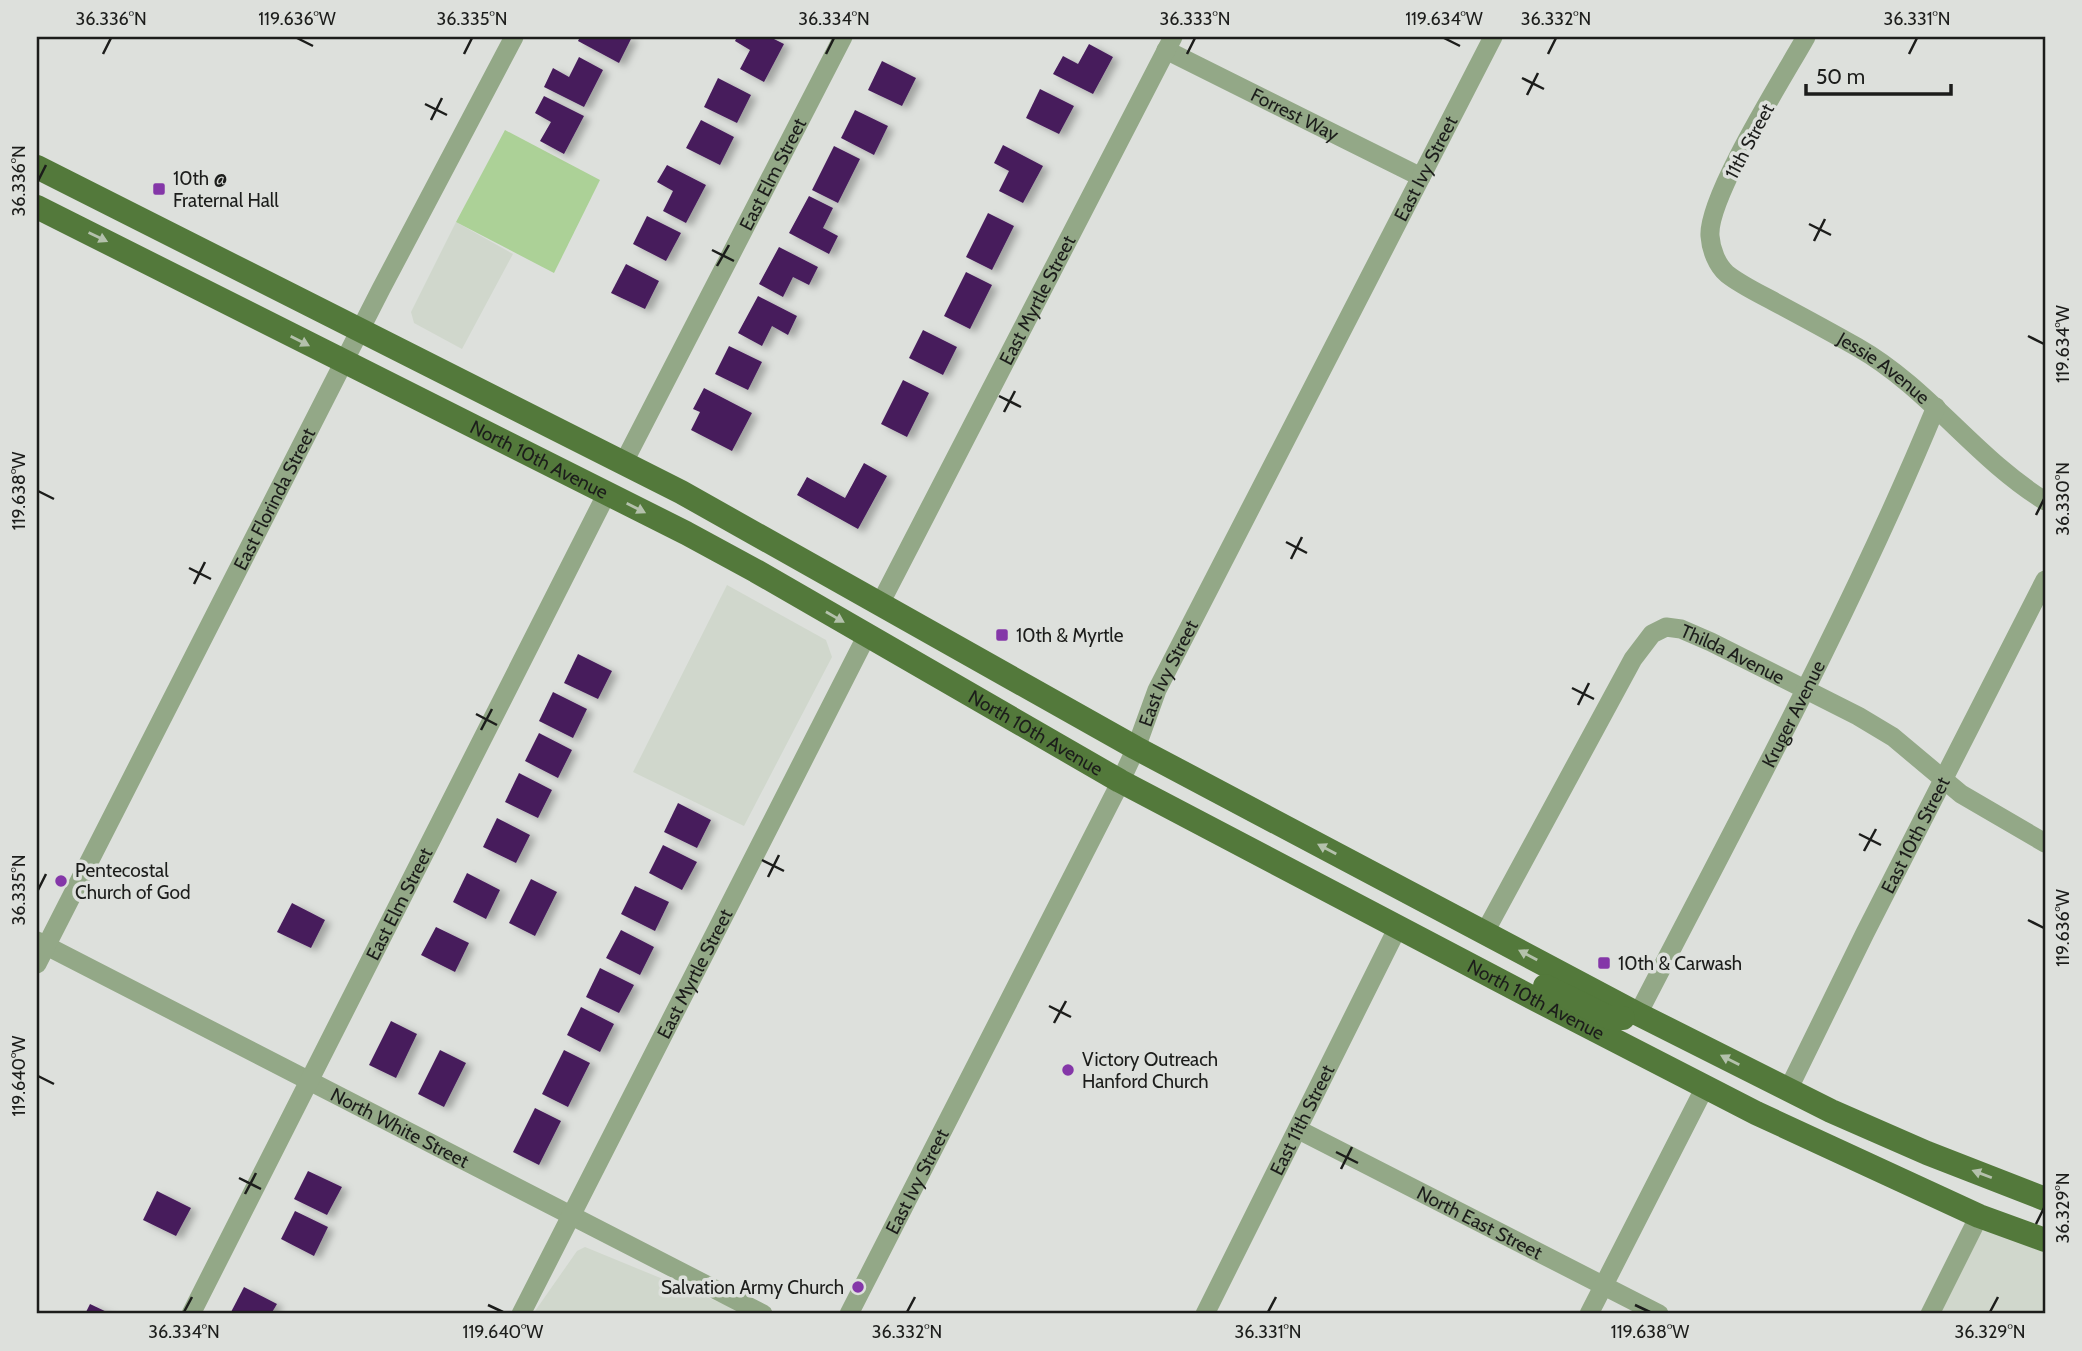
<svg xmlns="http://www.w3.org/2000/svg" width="2082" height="1351" viewBox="0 0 2082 1351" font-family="Cabin,sans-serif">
  <defs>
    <filter id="shadow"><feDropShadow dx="6" dy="3.5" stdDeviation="3.5" flood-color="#0004"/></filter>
  </defs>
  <rect width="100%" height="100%" fill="#dde0dc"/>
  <g fill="#d0d7cc">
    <polygon points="456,222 513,254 462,349 414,323 411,312"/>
    <polygon points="727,585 826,640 832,657 744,826 633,772"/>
    <polygon points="1979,1216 2045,1240 2045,1314 1940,1314"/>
    <polygon points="585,1247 748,1314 533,1314 577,1251"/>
  </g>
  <polygon fill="#acd197" points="505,130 600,180 554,273 456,222"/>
  <g fill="#471b5c" filter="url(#shadow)">
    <polygon points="580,37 632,37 619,63 578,41"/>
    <polygon points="737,37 770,37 784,44 764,82 740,69 750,50 735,41"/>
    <polygon points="1089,44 1113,57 1093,94 1053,74 1063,56 1078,64"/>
    <polygon points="579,57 603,70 584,107 544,87 553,68 569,77"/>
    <polygon points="882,61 916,78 902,106 868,90"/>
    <polygon points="718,78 751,95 737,123 704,107"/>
    <polygon points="1040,89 1074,106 1059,134 1026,118"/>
    <polygon points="544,96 584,116 564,154 540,141 551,122 535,113"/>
    <polygon points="855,110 888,126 874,155 841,138"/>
    <polygon points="701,120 734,137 720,165 686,148"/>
    <polygon points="1003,145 1043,166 1023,203 999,191 1009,171 994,163"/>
    <polygon points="834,146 860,159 838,203 812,190"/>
    <polygon points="667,165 706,185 686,223 663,211 673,191 657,182"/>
    <polygon points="809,196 833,208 823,228 838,236 829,254 789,233"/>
    <polygon points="988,213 1014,226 992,270 966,257"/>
    <polygon points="647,216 681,233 666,261 633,244"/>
    <polygon points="779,247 818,267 809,285 793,277 783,297 759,284"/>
    <polygon points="626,264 659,281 645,309 611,293"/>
    <polygon points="966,272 992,285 970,329 944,316"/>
    <polygon points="758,296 797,316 788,335 772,326 762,346 738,333"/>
    <polygon points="923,330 957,347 943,375 909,358"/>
    <polygon points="729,346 762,362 748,390 715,374"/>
    <polygon points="903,380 929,393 907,437 881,424"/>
    <polygon points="704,388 752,413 732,451 691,430 700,412 693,409"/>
    <polygon points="864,463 887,476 858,529 797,495 807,477 845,498"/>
    <polygon points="578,654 612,671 598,699 564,683"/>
    <polygon points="553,692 587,709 573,738 539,721"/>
    <polygon points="539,733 572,750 558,778 525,761"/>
    <polygon points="519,773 552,790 538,818 505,802"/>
    <polygon points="678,803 711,820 697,848 664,832"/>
    <polygon points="497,818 530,835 516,863 483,847"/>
    <polygon points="663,845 697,862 682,890 649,873"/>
    <polygon points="467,873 500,890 486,919 453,902"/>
    <polygon points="531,879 557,892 535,936 509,923"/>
    <polygon points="635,886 669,902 655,931 621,914"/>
    <polygon points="292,903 325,920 311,948 277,932"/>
    <polygon points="436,927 469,943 455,972 421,955"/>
    <polygon points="621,930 654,947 640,975 606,958"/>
    <polygon points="600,968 634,985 619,1013 586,997"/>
    <polygon points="581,1007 614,1024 600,1052 567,1035"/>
    <polygon points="391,1021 417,1034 396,1078 369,1065"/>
    <polygon points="440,1050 466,1063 444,1107 418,1094"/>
    <polygon points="564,1050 590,1063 568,1107 542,1094"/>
    <polygon points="535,1108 561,1121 539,1165 513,1152"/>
    <polygon points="308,1171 342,1187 327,1215 294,1199"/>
    <polygon points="157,1191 191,1208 176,1236 143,1220"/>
    <polygon points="295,1211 328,1227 314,1256 281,1239"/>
    <polygon points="244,1287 277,1304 271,1314 230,1314"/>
    <polygon points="90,1304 111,1314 85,1314"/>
  </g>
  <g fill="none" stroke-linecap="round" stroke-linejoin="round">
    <g stroke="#93a887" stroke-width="19">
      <path id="s1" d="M1806,37C1784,76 1707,198 1710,236C1711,250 1717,265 1727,274C1741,285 1758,293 1773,301C1801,316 1829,331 1857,347C1929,388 1975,458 2045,501"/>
      <path id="s2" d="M1166,50L1421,177"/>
      <path id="s3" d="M624,462L843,37"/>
      <path id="s4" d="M881,602L1173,37"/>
      <path id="s5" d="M1485,932L1633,659L1652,634L1666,627L1681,629L1711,642L1858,716L1893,737L1961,794L2045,843"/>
      <path id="s6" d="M37,941L763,1314"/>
      <path id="s7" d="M37,964L381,289L514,37"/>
      <path id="s8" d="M1638,1014C1741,814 1850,615 1936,407"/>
      <path id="s9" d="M1788,1090L1865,933L2045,580"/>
      <path id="s10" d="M1299,1130L1659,1314"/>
      <path id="s11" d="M191,1314L607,493"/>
      <path id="s12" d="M521,1314L867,635"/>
      <path id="s13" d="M849,1314L1115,793L1136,748L1157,690L1493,37"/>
      <path id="s14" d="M1205,1314L1398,927"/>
      <polyline points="1589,1314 1705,1087"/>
      <polyline points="1930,1314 1979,1216"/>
    </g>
    <g stroke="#53793b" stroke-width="24">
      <polyline points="37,167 681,492 1136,748 1638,1014 1831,1111 1927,1153 2045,1199"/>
      <path id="s15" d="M37,207L686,533L756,571L1120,781L1550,1007L1756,1113L1979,1216L2045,1240"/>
      <polyline points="1545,986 1610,1018 1623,1018"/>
    </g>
  </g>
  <defs><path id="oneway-solid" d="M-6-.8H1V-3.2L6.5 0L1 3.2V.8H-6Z" transform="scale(1.75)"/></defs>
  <g fill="#b4c1ac">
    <use href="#oneway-solid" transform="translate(98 237) rotate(26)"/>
    <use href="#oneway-solid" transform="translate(300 341) rotate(27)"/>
    <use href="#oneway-solid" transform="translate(636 508) rotate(27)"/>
    <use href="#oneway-solid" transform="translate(835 617) rotate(30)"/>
    <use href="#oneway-solid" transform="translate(1327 849) rotate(-152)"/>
    <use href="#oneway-solid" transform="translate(1528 955) rotate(-152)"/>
    <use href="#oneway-solid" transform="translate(1730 1060) rotate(-153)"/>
    <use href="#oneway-solid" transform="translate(1982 1174) rotate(-159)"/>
  </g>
  <path fill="none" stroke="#1c1d1b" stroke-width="2.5" d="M297,38L313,46M1444,38L1460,46M103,54L111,38M464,54L472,38M826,54L834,38M1187,54L1195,38M1548,54L1556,38M1909,54L1917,38M1522,78L1544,89M1527,95L1538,73M425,104L447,115M431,120L442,98M38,181L46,165M1809,224L1831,235M1814,241L1825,219M712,250L734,261M717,266L729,245M2028,336L2044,344M999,396L1021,407M1004,412L1015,391M38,491L54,499M2036,515L2044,499M1286,542L1307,553M1291,559L1302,537M189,568L211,579M194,584L205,562M1572,688L1594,699M1578,705L1589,683M476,714L497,725M481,730L492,709M1859,834L1881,845M1864,851L1876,829M762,860L784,871M768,877L779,855M38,890L46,874M2028,920L2044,928M1049,1006L1071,1017M1054,1023L1066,1001M38,1076L54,1084M1336,1152L1358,1163M1341,1169L1352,1147M239,1178L261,1189M245,1194L256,1173M2036,1224L2044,1208M488,1305L503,1312M1635,1305L1650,1312M184,1312L192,1297M907,1312L915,1297M1268,1312L1276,1297M1990,1312L1998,1297"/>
  <g fill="#8437a8" stroke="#dde0dc" stroke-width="2.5">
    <rect x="152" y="182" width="14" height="14" rx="3.5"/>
    <rect x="995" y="628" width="14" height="14" rx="3.5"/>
    <circle cx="61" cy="881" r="7"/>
    <rect x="1597" y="956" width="14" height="14" rx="3.5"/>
    <circle cx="1068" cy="1070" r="7"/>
    <circle cx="858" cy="1287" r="7"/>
  </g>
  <g text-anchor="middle" stroke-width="7" stroke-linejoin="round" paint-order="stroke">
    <g font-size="19" fill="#1c1d1b" stroke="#dde0dc">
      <text dy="7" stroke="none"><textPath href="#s2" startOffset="144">Forrest Way</textPath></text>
      <text transform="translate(1749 141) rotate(-62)" y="7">11th Street</text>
      <text dy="7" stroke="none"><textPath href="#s13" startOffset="1283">East Ivy Street</textPath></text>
      <text dy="7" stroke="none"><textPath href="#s3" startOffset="324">East Elm Street</textPath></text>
      <text dy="7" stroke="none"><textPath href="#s4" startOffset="340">East Myrtle Street</textPath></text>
      <text dy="7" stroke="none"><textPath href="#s1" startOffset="448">Jessie Avenue</textPath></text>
      <text dy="7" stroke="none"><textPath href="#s15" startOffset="562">North 10th Avenue</textPath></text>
      <text dy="7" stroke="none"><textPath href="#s7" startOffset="522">East Florinda Street</textPath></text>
      <text dy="7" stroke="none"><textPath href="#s5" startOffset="430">Thilda Avenue</textPath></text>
      <text dy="7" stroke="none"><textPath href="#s13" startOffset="716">East Ivy Street</textPath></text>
      <text dy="7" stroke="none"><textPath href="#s8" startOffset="338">Kruger Avenue</textPath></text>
      <text dy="7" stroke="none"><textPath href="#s15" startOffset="1129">North 10th Avenue</textPath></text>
      <text dy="7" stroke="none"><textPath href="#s9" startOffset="285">East 10th Street</textPath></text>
      <text dy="7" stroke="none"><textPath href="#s11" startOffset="460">East Elm Street</textPath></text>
      <text dy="7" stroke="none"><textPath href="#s12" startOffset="382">East Myrtle Street</textPath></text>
      <text dy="7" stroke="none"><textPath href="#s15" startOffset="1696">North 10th Avenue</textPath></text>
      <text dy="7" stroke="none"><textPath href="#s14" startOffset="217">East 11th Street</textPath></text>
      <text dy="7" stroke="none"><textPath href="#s6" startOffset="408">North White Street</textPath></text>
      <text dy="7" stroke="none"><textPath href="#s13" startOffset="149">East Ivy Street</textPath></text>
      <text dy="7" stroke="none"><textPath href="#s10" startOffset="203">North East Street</textPath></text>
    </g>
    <g font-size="19" fill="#1c1d1b" stroke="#dde0dc" text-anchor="start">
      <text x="173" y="185">10th @<tspan x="173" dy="22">Fraternal Hall</tspan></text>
      <text x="1016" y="642">10th &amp; Myrtle</text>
      <text x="75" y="877">Pentecostal<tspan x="75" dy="22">Church of God</tspan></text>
      <text x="1618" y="970">10th &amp; Carwash</text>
      <text x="1082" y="1066">Victory Outreach<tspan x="1082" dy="22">Hanford Church</tspan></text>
      <text x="844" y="1294" text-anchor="end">Salvation Army Church</text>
    </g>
  </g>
  <rect width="2082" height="1351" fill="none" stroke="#dde0dc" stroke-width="77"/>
  <path d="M1806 84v10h145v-10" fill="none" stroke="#1c1d1b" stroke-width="3.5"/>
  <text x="1816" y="84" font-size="21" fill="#1c1d1b" stroke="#dde0dc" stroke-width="5" paint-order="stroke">50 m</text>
  <rect x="38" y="38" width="2006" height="1274" fill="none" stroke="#1c1d1b" stroke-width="2.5"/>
  <g font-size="18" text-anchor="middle" fill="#1c1d1b">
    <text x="111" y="25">36.336°N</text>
    <text x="297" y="25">119.636°W</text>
    <text x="472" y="25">36.335°N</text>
    <text x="834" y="25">36.334°N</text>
    <text x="1195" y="25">36.333°N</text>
    <text x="1444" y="25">119.634°W</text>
    <text x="1556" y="25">36.332°N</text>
    <text x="1917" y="25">36.331°N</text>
    <text transform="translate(19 181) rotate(-90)" y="6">36.336°N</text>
    <text transform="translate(2063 344) rotate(-90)" y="6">119.634°W</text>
    <text transform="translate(19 491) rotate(-90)" y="6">119.638°W</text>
    <text transform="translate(2063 499) rotate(-90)" y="6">36.330°N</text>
    <text transform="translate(19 890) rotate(-90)" y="6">36.335°N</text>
    <text transform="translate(2063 928) rotate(-90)" y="6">119.636°W</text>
    <text transform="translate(19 1076) rotate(-90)" y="6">119.640°W</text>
    <text transform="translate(2063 1208) rotate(-90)" y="6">36.329°N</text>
    <text x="184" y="1338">36.334°N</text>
    <text x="503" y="1338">119.640°W</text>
    <text x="907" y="1338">36.332°N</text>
    <text x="1268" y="1338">36.331°N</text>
    <text x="1650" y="1338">119.638°W</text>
    <text x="1990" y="1338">36.329°N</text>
  </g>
</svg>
